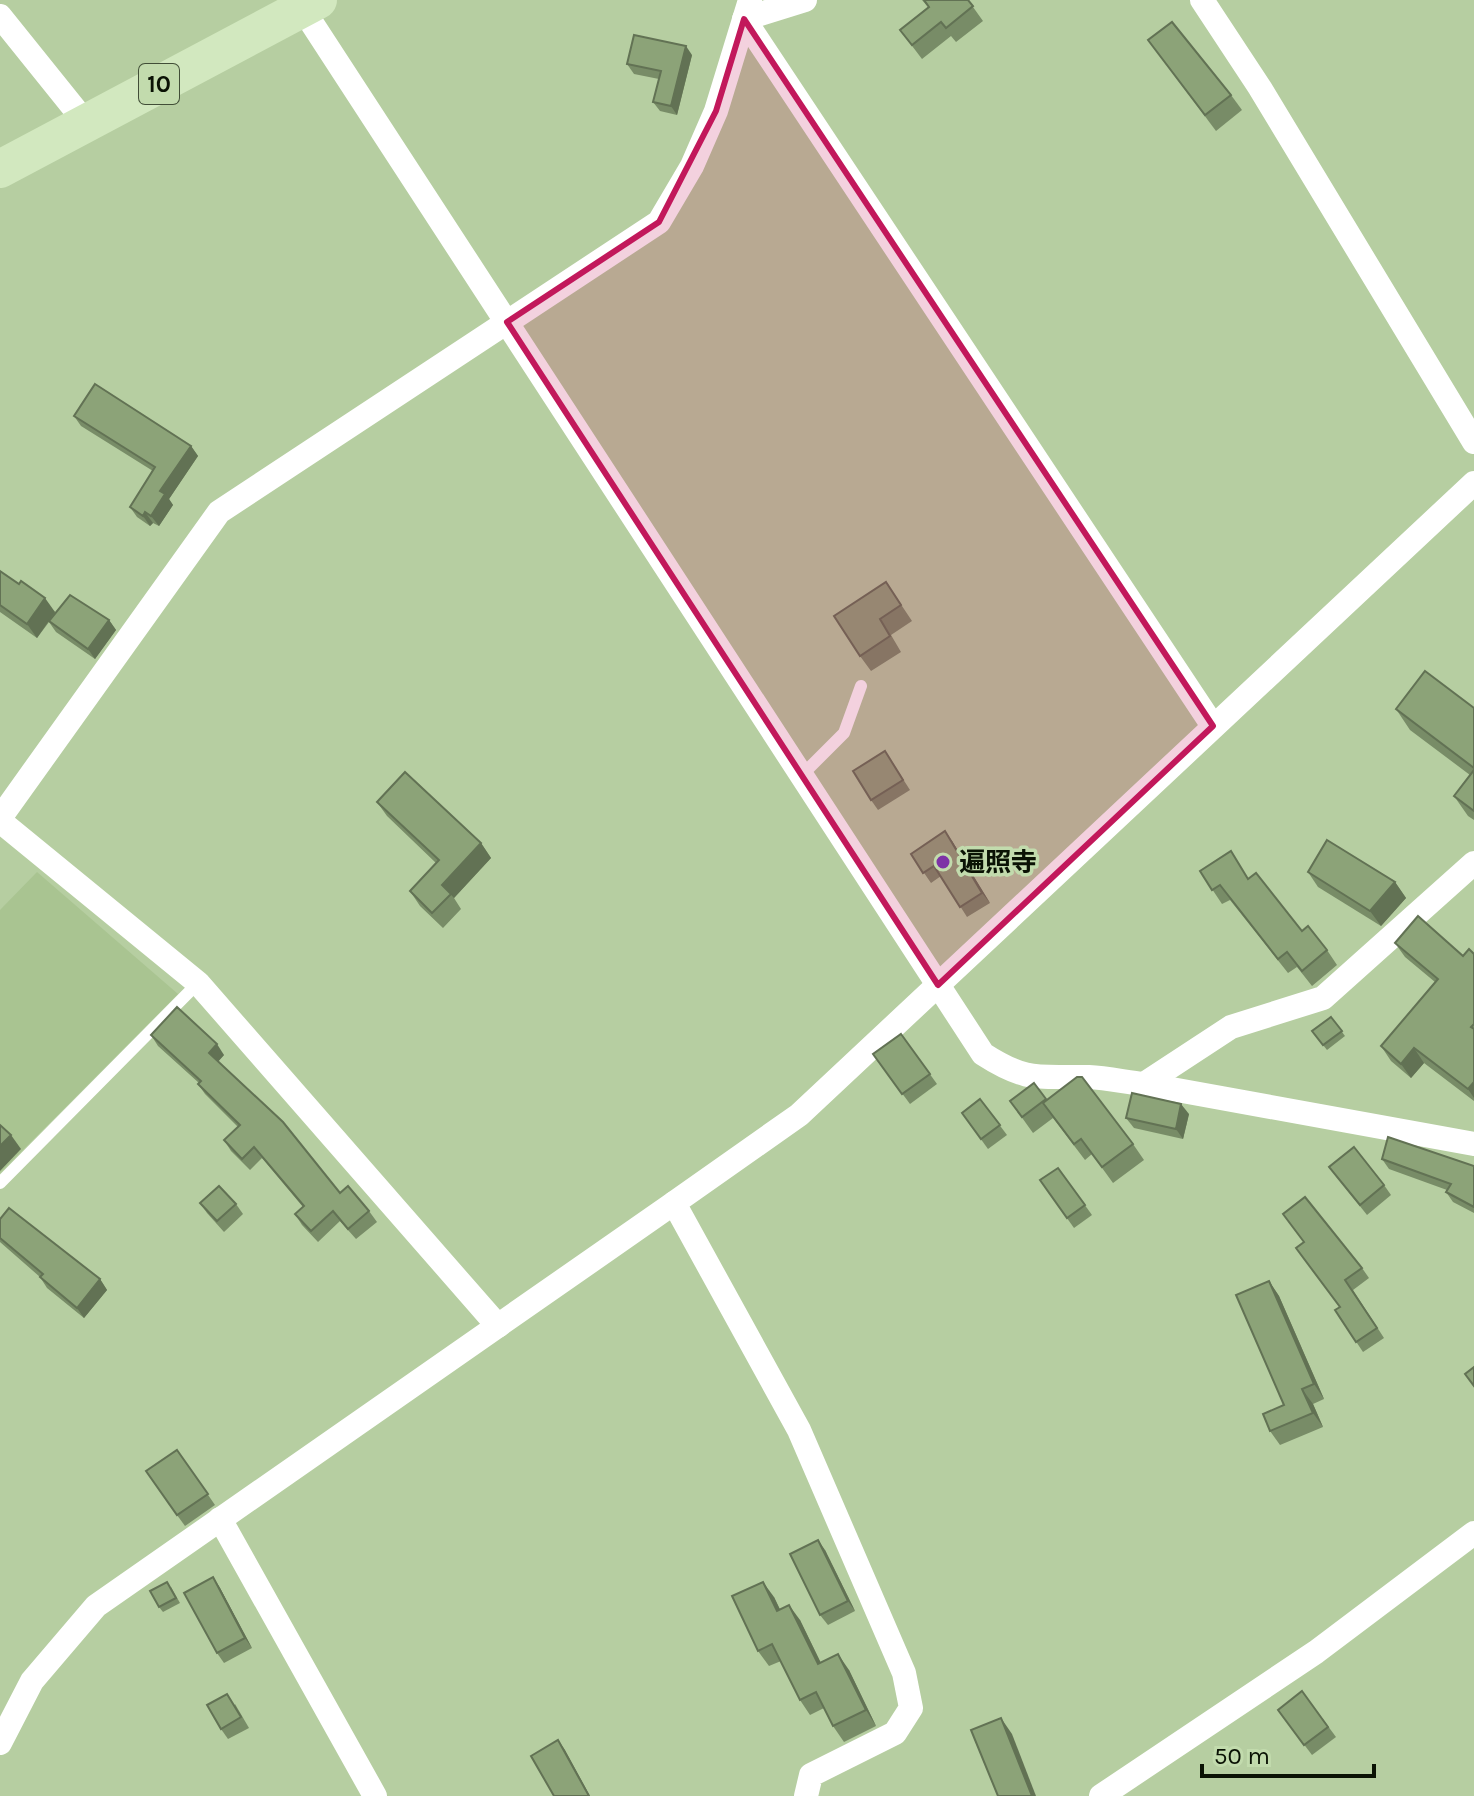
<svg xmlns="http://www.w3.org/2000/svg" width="1474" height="1796" viewBox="0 0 1474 1796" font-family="Karla,'Noto Sans JP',sans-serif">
  <rect width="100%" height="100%" fill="#b6cea1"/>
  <polygon fill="#a9c491" points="37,872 178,994 0,1173 0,910"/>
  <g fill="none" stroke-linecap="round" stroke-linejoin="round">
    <g stroke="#fff" stroke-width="12">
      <polyline points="802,775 844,733 861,686"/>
      <polyline points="0,1183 198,983"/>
    </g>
    <g stroke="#fff" stroke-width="24">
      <polyline points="805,0 744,19 1213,726"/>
      <polyline points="1202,0 1260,88 1474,442"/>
      <path d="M302,8L983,1054C1028,1083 1039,1076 1089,1077C1107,1078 1126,1082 1144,1084L1474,1144"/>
      <polyline points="0,16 86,123"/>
      <polyline points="0,818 219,512 659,222 692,166 716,111 750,0"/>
      <polyline points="0,821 198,983 498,1326"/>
      <polyline points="1144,1084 1231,1027 1323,998 1474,863"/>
      <polyline points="220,1519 375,1796"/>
      <polyline points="0,1743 32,1681 96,1606 674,1203"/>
      <polyline points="806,1796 811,1775 895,1733 911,1708 904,1673 799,1430 674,1203 799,1115 1474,483"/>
      <polyline points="1101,1796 1316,1652 1474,1533"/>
    </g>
    <polyline stroke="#d2e8bf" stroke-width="38" points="0,169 318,0"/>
  </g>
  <g fill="#788c67">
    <polygon points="922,0 968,0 983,21 956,42 951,36 922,59 900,30 928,7"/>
    <polygon points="1148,40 1231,95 1242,110 1216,131"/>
    <polygon points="692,55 677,115 660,111 653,102 659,79 634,74 627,64"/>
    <polygon points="74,416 191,446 198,456 169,499 173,505 159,526 153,523 150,526 137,517 130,507 153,471 81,426"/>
    <polygon points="0,571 55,612 109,620 116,630 95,659 56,632 49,622 37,638 0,612"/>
    <polygon points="886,582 912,621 891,635 901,652 871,671 860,656"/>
    <polygon points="1474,708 1474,820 1468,816 1454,796 1470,775 1410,730 1396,709"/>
    <polygon points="892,762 910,790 878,810 871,800"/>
    <polygon points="377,802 481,843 491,858 454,898 461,909 443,928 420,906 410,891 436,863 387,816"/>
    <polygon points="952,841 990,903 967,917 941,876 931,883 911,854"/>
    <polygon points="1200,871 1249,879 1302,931 1327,950 1337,965 1312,986 1297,967 1288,973 1230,900 1222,904"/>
    <polygon points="1308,872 1395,882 1406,898 1381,926 1318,887"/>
    <polygon points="1395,943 1463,956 1474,954 1474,1101 1424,1063 1411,1078 1391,1061 1381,1046 1435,982 1405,957"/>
    <polygon points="1331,1017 1345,1036 1327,1050 1312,1031"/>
    <polygon points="901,1034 937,1084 910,1104 873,1054"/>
    <polygon points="151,1035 224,1055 218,1061 340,1193 369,1211 377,1222 356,1239 340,1221 318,1242 302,1225 295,1214 303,1207 262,1158 250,1170 231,1151 224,1140 238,1127 205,1094 198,1084 199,1083 158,1046"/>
    <polygon points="980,1099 1007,1135 988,1149 962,1113"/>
    <polygon points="1047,1100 1133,1144 1144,1160 1113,1183 1092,1154 1085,1160 1053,1118 1033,1133 1010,1101"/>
    <polygon points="1189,1114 1183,1139 1134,1128 1126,1118"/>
    <polygon points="1382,1159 1474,1166 1474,1213 1453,1202 1446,1192 1447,1190 1389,1169"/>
    <polygon points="1329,1167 1384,1185 1391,1195 1367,1215"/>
    <polygon points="1058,1168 1092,1215 1074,1228 1040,1180"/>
    <polygon points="200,1203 236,1204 243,1214 224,1232 207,1213"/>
    <polygon points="1283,1214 1362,1268 1369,1278 1353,1290 1384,1338 1363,1352 1335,1310 1339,1307 1304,1242"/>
    <polygon points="0,1219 100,1279 107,1290 84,1318 47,1288 40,1277 0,1242"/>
    <polygon points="1269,1281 1279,1296 1324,1399 1313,1404 1323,1427 1280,1445 1270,1431 1284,1405"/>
    <polygon points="177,1450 215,1505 185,1526 177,1515"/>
    <polygon points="825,1550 855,1611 828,1625 820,1615"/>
    <polygon points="213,1577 220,1588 252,1648 224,1663 217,1653"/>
    <polygon points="171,1587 180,1603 163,1612 159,1607"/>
    <polygon points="774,1597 780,1610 800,1620 821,1663 849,1670 876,1726 844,1742 833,1726 824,1708 810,1715 800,1700 781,1661 769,1666 758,1651"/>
    <polygon points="1302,1691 1336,1737 1312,1755 1278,1710"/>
    <polygon points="235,1704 249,1728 228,1739 221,1729"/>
  </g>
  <g fill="#627254">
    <polygon points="686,46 692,55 677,115 671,106"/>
    <polygon points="191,446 198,456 169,499 173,505 159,526 151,516 160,491"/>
    <polygon points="145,512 153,523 150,526 143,516"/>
    <polygon points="45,598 55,612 37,638 27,624"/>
    <polygon points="109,620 116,630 95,659 88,649"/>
    <polygon points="945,831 952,841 990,903 982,893"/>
    <polygon points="481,843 491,858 454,898 442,885"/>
    <polygon points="1395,882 1406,898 1381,926 1370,911"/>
    <polygon points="217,1044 224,1055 217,1063 209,1053"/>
    <polygon points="1414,1048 1424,1063 1411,1078 1401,1064"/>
    <polygon points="1474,1082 1474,1098 1468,1089"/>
    <polygon points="1181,1104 1189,1114 1183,1139 1176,1129"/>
    <polygon points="11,1135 21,1149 0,1171 0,1146"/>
    <polygon points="100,1279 107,1290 84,1318 77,1308"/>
    <polygon points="1269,1281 1279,1296 1324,1399 1314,1384"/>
    <polygon points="1302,1389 1313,1404 1323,1427 1313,1413"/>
    <polygon points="818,1540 825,1550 855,1611 848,1601"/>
    <polygon points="213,1577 220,1588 252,1648 245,1638"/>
    <polygon points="763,1582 774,1597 788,1626 777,1611"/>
    <polygon points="789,1605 800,1620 829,1680 818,1664"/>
    <polygon points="838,1654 849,1670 876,1726 866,1710"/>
    <polygon points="1001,1718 1012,1734 1036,1796 1032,1796"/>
    <polygon points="558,1740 565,1750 590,1796 589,1796"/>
  </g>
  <g fill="#8ca378" stroke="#627254" stroke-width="2">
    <polygon points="924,0 968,0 973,6 946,28 941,22 912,45 900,30 929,7"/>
    <polygon points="1172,22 1231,95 1205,115 1148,40"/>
    <polygon points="634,35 686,46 671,106 653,102 661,71 627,64"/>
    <polygon points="95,384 191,446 160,491 165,494 151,516 145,512 143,516 130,507 155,467 74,416"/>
    <polygon points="0,571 19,584 21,581 45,598 27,624 0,605"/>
    <polygon points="886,582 901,605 880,619 890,636 860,656 834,616"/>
    <polygon points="70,595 109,620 88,649 49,621"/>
    <polygon points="1425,671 1474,708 1474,768 1396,709"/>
    <polygon points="885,751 903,780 871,800 853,771"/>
    <polygon points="1474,770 1474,811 1454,796"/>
    <polygon points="405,772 481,843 442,885 451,894 432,913 410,891 439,860 377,802"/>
    <polygon points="945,831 982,893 960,907 934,866 923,873 911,854"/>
    <polygon points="1327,840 1395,882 1370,911 1308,872"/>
    <polygon points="1231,851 1248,879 1256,873 1302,931 1308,926 1327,950 1302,971 1287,952 1278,959 1220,885 1212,890 1200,871"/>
    <polygon points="1418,916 1463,956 1469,949 1474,954 1474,1024 1471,1027 1474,1029 1474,1082 1468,1089 1414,1048 1401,1064 1381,1046 1438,979 1395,943"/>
    <polygon points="177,1007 217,1044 209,1053 283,1122 340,1193 348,1186 369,1211 348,1229 333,1211 311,1231 295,1214 304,1206 254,1147 242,1159 224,1140 240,1125 198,1084 201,1081 151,1035"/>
    <polygon points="1331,1017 1342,1031 1323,1045 1312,1031"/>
    <polygon points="901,1034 930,1074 902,1094 873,1054"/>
    <polygon points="1077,1077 1082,1077 1133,1144 1102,1167 1081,1139 1074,1144 1043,1103"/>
    <polygon points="1034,1083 1046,1099 1022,1117 1010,1101"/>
    <polygon points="1132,1093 1181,1104 1176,1129 1126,1118"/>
    <polygon points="980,1099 1000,1125 981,1139 962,1113"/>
    <polygon points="0,1125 11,1135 0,1146"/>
    <polygon points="1388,1137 1474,1166 1474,1207 1446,1192 1451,1184 1382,1159"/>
    <polygon points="1354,1147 1384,1185 1360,1205 1329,1167"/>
    <polygon points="1058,1168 1085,1205 1067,1218 1040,1180"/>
    <polygon points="219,1186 236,1204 217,1221 200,1203"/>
    <polygon points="1305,1197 1362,1268 1345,1280 1377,1328 1356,1342 1335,1310 1340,1307 1296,1248 1304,1242 1283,1214"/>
    <polygon points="9,1208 100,1279 77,1308 40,1277 43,1274 0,1238 0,1219"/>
    <polygon points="1269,1281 1314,1384 1302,1389 1313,1413 1270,1431 1263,1414 1284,1405 1236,1295"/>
    <polygon points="1474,1367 1474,1386 1465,1374"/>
    <polygon points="177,1450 208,1494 177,1515 146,1471"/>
    <polygon points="818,1540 848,1601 820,1615 790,1554"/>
    <polygon points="213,1577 245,1638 217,1653 184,1593"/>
    <polygon points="167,1582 176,1598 159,1607 150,1591"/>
    <polygon points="763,1582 777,1611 789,1605 818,1664 838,1654 866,1710 833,1726 816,1692 800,1700 772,1644 758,1651 732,1596"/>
    <polygon points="1302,1691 1328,1727 1304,1745 1278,1710"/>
    <polygon points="227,1694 241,1717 221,1729 207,1705"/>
    <polygon points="1001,1718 1032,1796 998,1796 971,1730"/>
    <polygon points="558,1740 589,1796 554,1796 531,1756"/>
  </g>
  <path fill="#c2185b" fill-opacity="0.2" stroke="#c2185b" stroke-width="6" stroke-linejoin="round" d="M744,19L1213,726L938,985L507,322L659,222L716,111Z"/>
  <circle fill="#7d33a6" stroke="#c2dbad" stroke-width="3" cx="943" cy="862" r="8"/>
  <g text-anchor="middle" stroke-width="7" stroke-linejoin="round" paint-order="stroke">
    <rect fill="#c2dbad" stroke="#414e37" stroke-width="2" x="139" y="64" width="40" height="40" rx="6"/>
    <g font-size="24" font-weight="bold" fill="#0a1204">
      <text x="159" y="92">10</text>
    </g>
    <g font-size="26" font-weight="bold" fill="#0a1204" stroke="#c2dbad" text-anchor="start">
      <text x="959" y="871">遍照寺</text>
    </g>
  </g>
  <path d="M1202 1764v12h172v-12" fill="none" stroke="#0a1204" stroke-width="4"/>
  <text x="1214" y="1764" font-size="24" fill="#0a1204" stroke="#c2dbad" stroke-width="6" paint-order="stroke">50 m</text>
</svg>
